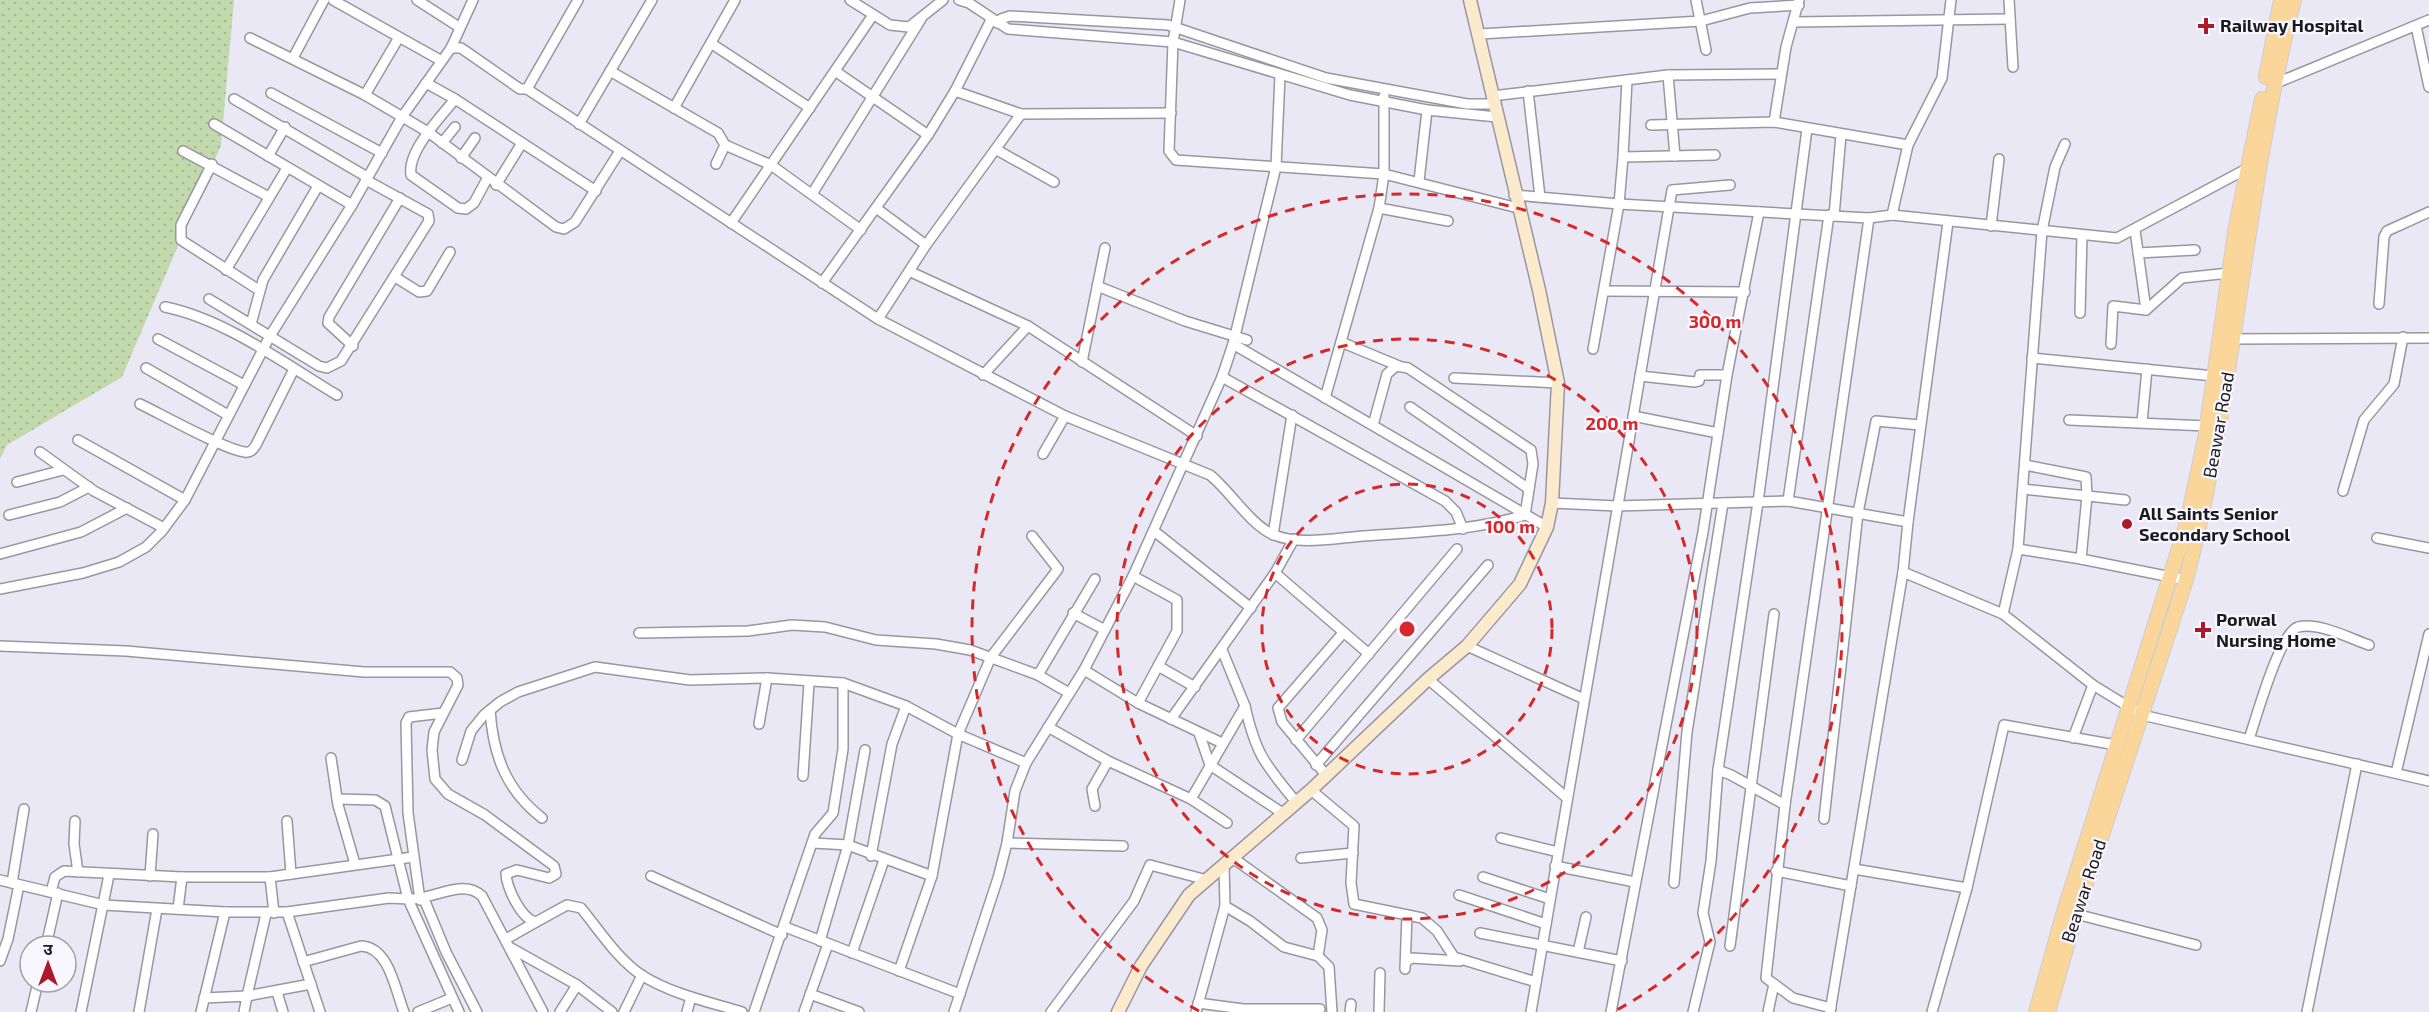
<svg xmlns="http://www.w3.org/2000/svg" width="2429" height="1012" viewBox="0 0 2429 1012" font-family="'Exo 2','Noto Sans Devanagari',sans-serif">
  <defs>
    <pattern id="grass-dots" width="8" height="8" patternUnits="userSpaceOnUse" patternTransform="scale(1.5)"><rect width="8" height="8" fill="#c2d9ac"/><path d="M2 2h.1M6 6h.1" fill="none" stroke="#a6ba94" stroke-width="1.8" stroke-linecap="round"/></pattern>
  </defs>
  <rect width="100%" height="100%" fill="#ebe8f6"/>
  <polygon fill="url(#grass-dots)" points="0,0 234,0 221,145 122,377 7,445 0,459"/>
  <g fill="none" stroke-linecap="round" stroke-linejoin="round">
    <defs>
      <g id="street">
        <polyline points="333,0 440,60"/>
        <polyline points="417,0 459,27"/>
        <polyline points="850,0 890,25 909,27 943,0"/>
        <polyline points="959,0 969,3 1008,29 1173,42 1350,95 1427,110 1497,117"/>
        <polyline points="1180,0 1173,42 1169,151 1176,160 1384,174 1518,208"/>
        <polyline points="1696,0 1706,50"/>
        <polyline points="2009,0 2013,67"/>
        <polyline points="1793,22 2010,19"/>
        <polyline points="997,23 1001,19 1010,16 1168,25 1326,78 1467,104 1494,104"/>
        <polyline points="2416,26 2429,87"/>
        <polyline points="1480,34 1701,21 1750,8 1799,5"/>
        <polyline points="250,38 365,95 428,132 556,227 564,229 575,222 620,151"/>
        <polyline points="712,44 810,108"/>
        <path d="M451,48H461L520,89H527L878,319L1065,416L1210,475C1230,491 1250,524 1272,534C1298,546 1336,538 1363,536C1418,532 1472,531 1525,515L1533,464L1531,450L1408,368L1396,366L1387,374L1373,425"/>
        <polyline points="293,58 324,0"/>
        <polyline points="610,71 718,133 725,145 716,164"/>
        <polyline points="835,71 928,135"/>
        <polyline points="1668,75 1675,156"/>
        <polyline points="1627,80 1623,157 1715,155"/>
        <polyline points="426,83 455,99 596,191"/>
        <polyline points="2274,84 2429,20"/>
        <polyline points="527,89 578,0"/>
        <polyline points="955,91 1021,114 1171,113"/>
        <polyline points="1528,91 1540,197"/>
        <polyline points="271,93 382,153"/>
        <polyline points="365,95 398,39"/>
        <polyline points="1492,96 1668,75 1781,74"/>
        <polyline points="234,99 367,177"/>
        <path d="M455,99C441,117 407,151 411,175L458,208L466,209L474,203L488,177"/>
        <polyline points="674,108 735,0"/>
        <polyline points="1774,122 1786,47 1799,0"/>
        <polyline points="214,124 352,205"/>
        <polyline points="579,124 652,0"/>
        <polyline points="1651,125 1774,122 1908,145"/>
        <polyline points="442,143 455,127"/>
        <polyline points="725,145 771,165 861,230"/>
        <polyline points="997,150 1054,182"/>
        <polyline points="183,151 269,197"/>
        <polyline points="268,156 285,127"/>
        <polyline points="461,158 475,138"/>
        <polyline points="212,164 181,225 181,240 259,290"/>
        <polyline points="1419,181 1427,110"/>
        <polyline points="496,185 522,143"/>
        <polyline points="812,194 921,19"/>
        <polyline points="1514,195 1619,204 1869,218 1892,215 2117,238 2250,167"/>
        <polyline points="876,208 926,245"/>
        <polyline points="1379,208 1448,221"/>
        <polyline points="1892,215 1908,145 1942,78 1951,0"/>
        <polyline points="1834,216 1841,135"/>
        <polyline points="731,223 873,15"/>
        <polyline points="1991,226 1999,159"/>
        <polyline points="2135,230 2146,310 2182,278 2229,273"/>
        <polyline points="2138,253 2195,250"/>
        <polyline points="226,270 287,168"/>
        <polyline points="911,272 1028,326 1197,436"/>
        <polyline points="395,277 419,292 427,291 450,252"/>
        <polyline points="822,283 928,135 955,91 991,20"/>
        <polyline points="1097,286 1185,321 1247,340"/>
        <polyline points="1605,291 1745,292"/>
        <polyline points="209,299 319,366 327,368 341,361 429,221 428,214 366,180"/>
        <polyline points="2379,304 2384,237 2387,231 2429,212"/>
        <path d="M165,307C225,319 285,364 337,395"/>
        <polyline points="2080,313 2082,235"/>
        <polyline points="878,319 926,245 1021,114"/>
        <polyline points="251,324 263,280 318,186"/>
        <polyline points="158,339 244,385"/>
        <polyline points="2227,339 2429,338"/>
        <polyline points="1341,342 1399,366"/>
        <polyline points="1233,344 1547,527"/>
        <polyline points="2111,344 2113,306 2146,310"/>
        <polyline points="353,346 328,323 329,317 400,198"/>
        <polyline points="1593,349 1619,204 1623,157"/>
        <polyline points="2032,358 2214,376"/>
        <polyline points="1082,362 1105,248"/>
        <polyline points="146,368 228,415"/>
        <polyline points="983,375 1028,326"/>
        <polyline points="1640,376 1695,382 1699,381 1700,375 1727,375"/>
        <polyline points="1222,377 1445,501 1456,512 1463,529"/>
        <polyline points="1454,378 1558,383"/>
        <polyline points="1325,398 1379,208 1384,174 1384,96"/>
        <path d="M140,404C161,414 225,450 245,452C251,453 253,449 256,445L294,369"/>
        <polyline points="1410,407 1529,489"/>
        <polyline points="1633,416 1718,433"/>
        <polyline points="2069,420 2207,426"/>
        <polyline points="2142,422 2147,369"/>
        <polyline points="78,440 185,500"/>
        <polyline points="40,452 94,491 164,528"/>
        <polyline points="1043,454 1065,416"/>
        <polyline points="2025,465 2086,477 2087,496 2081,559"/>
        <polyline points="17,482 63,470"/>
        <polyline points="2023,489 2125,500"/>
        <polyline points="2343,491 2364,420 2394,384 2403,337"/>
        <polyline points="1788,501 1829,215"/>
        <polyline points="1552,503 1617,506 1788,501 1908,522 1903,572 2003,614 2093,685 2142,715 2429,781"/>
        <polyline points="9,515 60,502 89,487"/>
        <polyline points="1908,522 1948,222"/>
        <polyline points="1154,531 1251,608"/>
        <polyline points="1273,535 1292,415"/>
        <polyline points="2377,538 2429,548"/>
        <polyline points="2018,549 2081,559 2186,580"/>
        <polyline points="0,554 81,532 127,508"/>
        <polyline points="1275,573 1369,654"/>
        <polyline points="1133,576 1177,600 1177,631 1138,703"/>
        <polyline points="0,589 83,573 119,562 146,547 162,531 185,500 270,336 352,205 402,117 451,48 473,0"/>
        <polyline points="1073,613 1105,630"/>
        <polyline points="2003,614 2018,549 2042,231 2055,167 2065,144"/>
        <polyline points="639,633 748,631 792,625 825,627 876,640 936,644 970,650 1038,675 1069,693"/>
        <path d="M0,646L126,651L364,672H450L457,678L458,685L434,732L432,750L435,779L448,794L485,815L554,866L556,874L549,878L517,870L506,874C507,888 521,919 536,922L567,905L581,908C599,930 618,960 643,976C672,994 709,1002 742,1012"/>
        <polyline points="1467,646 1584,699"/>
        <polyline points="1158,666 1195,687"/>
        <polyline points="1084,670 1138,703 1222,743"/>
        <polyline points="1038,675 1095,579"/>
        <polyline points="1428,679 1567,798"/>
        <path d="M1245,706C1256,755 1265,764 1296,802"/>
        <path d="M490,710C493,755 506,790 542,818"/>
        <polyline points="1171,719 1275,573 1294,539"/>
        <polyline points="759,724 767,678"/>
        <polyline points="1048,727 1108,761 1191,799 1227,823"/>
        <polyline points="1199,733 1210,765 1284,814"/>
        <polyline points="2073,738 2093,685"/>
        <path d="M2249,739C2256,719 2279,633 2298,627C2319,622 2349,638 2369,645"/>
        <polyline points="1296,740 1457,549"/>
        <polyline points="331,758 338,805 355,864"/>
        <polyline points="462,760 471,731 484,715 500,702 518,692 595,667 690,680 767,678 843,683 906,706 958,734 991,657 1058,569 1032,536"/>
        <polyline points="1316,765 1488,565"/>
        <polyline points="1718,770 1731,775 1785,805 1766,978 1793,998 1831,1008"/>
        <polyline points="2396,773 2429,634"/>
        <polyline points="1326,775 1282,722 1278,708 1343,633"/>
        <polyline points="803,776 809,683"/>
        <polyline points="1311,790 1354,826 1351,883 1354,904 1422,918 1437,931 1454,957 1536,982"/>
        <path d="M337,799L375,800L385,806L408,899C431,901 463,877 482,896L543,1012"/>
        <polyline points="1191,799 1245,706 1222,650"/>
        <polyline points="1785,805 1869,218"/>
        <polyline points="1095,806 1092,789 1108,761"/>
        <polyline points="1824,819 1858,513 1876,421 1920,425"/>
        <polyline points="75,821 74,844 78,872"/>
        <polyline points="287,821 291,874"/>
        <polyline points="1501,838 1558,852"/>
        <polyline points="813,843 848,845 932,876"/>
        <polyline points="1007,843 1123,846"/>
        <polyline points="871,856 892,744 906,706"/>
        <polyline points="1233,858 1317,918 1322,930 1318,956"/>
        <polyline points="1301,858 1353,853"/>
        <polyline points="1555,866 1635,882"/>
        <polyline points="1854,869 1967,888"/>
        <polyline points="1776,871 1851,886"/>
        <polyline points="150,876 153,834"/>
        <polyline points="651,876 782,935"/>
        <polyline points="270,877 274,913"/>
        <polyline points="1483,877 1550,899"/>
        <polyline points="0,880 104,905 225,912 287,912 389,898 408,899 459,1012"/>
        <polyline points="12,883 24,809"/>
        <polyline points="1674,883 1687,732 1723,503"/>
        <polyline points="51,892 55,877 64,871 182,877 270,877 413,857"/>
        <polyline points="1459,895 1546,924"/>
        <polyline points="424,899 446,952 477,1012"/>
        <polyline points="420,900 408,813 406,723 409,717 443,713"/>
        <polyline points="1225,906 1250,921 1284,947 1318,956 1329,967 1332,1012"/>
        <polyline points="178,909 182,877"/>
        <polyline points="287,912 320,1012"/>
        <polyline points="266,914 247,996 311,984"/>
        <polyline points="2076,914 2196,945"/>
        <polyline points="785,927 960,994"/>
        <polyline points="1480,933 1622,961"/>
        <polyline points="506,939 536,922"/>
        <polyline points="820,941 848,845 865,750"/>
        <polyline points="46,946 58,893"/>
        <polyline points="1730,946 1774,614"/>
        <polyline points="511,948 577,985 612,1012"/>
        <polyline points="1578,952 1586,917"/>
        <polyline points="852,953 884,860"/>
        <polyline points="0,961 8,939 19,885"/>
        <path d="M303,962L361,946C389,947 395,989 404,1012"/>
        <polyline points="1406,962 1411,958 1460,961"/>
        <polyline points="1405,969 1407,915"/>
        <polyline points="899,971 932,876 958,734 1026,763"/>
        <polyline points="277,992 283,1012"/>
        <polyline points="810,994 859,1012"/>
        <polyline points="204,998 247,996 244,1012"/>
        <polyline points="1198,1003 1243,1009 1320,1009"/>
        <polyline points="31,1012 38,982"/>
        <polyline points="81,1012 109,875"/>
        <polyline points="139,1012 157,909"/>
        <polyline points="201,1012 225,912"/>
        <polyline points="418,1012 452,998"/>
        <polyline points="560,1012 577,985"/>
        <polyline points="624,1012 642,975"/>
        <polyline points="687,1012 691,997"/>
        <polyline points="754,1012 815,834 833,813 843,749 843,683"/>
        <polyline points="804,1012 828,944"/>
        <polyline points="954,1012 998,878 1007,843 1015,791 1026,763 1084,670 1133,576 1222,377 1233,344 1276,167 1280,75"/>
        <polyline points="1051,1012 1134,901 1150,865 1207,880"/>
        <polyline points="1196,1012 1225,906 1224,866"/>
        <polyline points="1350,1012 1351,1004"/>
        <polyline points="1379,1012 1380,973"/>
        <polyline points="1531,1012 1672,190 1730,185"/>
        <polyline points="1611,1012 1703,532 1727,375 1759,212"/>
        <polyline points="1693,1012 1710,942 1703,913 1711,861 1718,770 1758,502 1807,129"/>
        <polyline points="1768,1012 1774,984"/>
        <polyline points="1830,1012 1903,572"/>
        <polyline points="1932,1012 1967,888 2004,725 2116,745"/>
        <polyline points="2307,1012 2357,764"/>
      </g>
      <polyline id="secondary" points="1118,1012 1141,966 1189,895 1311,790 1428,679 1467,646 1520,584 1547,527 1552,503 1558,383 1539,290 1470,0"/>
      <g id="primary">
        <polyline points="2266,77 2281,0"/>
        <polyline points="2036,1012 2063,915 2187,523 2205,439 2236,226 2262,99"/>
        <path d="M2048,1012L2076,914L2186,580C2236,389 2245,191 2294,0"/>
      </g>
    </defs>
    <use href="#street" stroke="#9896a2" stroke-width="12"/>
    <use href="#secondary" stroke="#9896a2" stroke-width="15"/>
    <use href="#primary" stroke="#cdcdce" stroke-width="16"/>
    <use href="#street" stroke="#fff" stroke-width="9"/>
    <use href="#secondary" stroke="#fceacd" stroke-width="12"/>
    <use href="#primary" stroke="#fad69b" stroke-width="14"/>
  </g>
  <g fill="none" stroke="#d62828" stroke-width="3" stroke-dasharray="10 8">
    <circle cx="1407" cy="629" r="145"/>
    <circle cx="1407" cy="629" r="290"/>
    <path d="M1199 1011A435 435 0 1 1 1615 1011"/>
  </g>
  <g fill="#ad1928" stroke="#f8f7ff" stroke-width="2">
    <path d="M2203 17h6v6h6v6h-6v6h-6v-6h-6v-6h6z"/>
    <circle cx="2127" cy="524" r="6"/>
    <path d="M2200 621h6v6h6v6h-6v6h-6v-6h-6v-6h6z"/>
  </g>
  <g text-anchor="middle" stroke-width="4.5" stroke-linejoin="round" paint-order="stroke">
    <g font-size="18" font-weight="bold" fill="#1b1a1f" stroke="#f8f7ff" text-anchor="start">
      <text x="2220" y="32">Railway Hospital</text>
      <text x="2139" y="520">All Saints Senior<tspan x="2139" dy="21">Secondary School</tspan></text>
      <text x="2216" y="626">Porwal<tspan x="2216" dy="21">Nursing Home</tspan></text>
    </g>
    <g font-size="18" fill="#1b1a1f" stroke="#f8f7ff">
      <text transform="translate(2219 425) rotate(-80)" y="6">Beawar Road</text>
      <text transform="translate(2084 891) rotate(-72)" y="6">Beawar Road</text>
    </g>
  </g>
  <circle cx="1407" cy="629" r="9" fill="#d62828" stroke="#f8f7ff" stroke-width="3"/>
  <g font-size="18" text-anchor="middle" font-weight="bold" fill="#d62828" stroke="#f8f7ff" stroke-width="4.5" stroke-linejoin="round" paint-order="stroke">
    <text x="1715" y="328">300 m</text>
    <text x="1612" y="430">200 m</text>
    <text x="1510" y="533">100 m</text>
  </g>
  <g transform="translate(48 964)"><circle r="28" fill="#f8f7ff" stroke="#a09fa5" stroke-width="1.5"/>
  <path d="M0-4.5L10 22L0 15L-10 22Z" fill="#ad1928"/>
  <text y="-9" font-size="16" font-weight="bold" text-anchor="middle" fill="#1b1a1f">उ</text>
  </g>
</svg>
